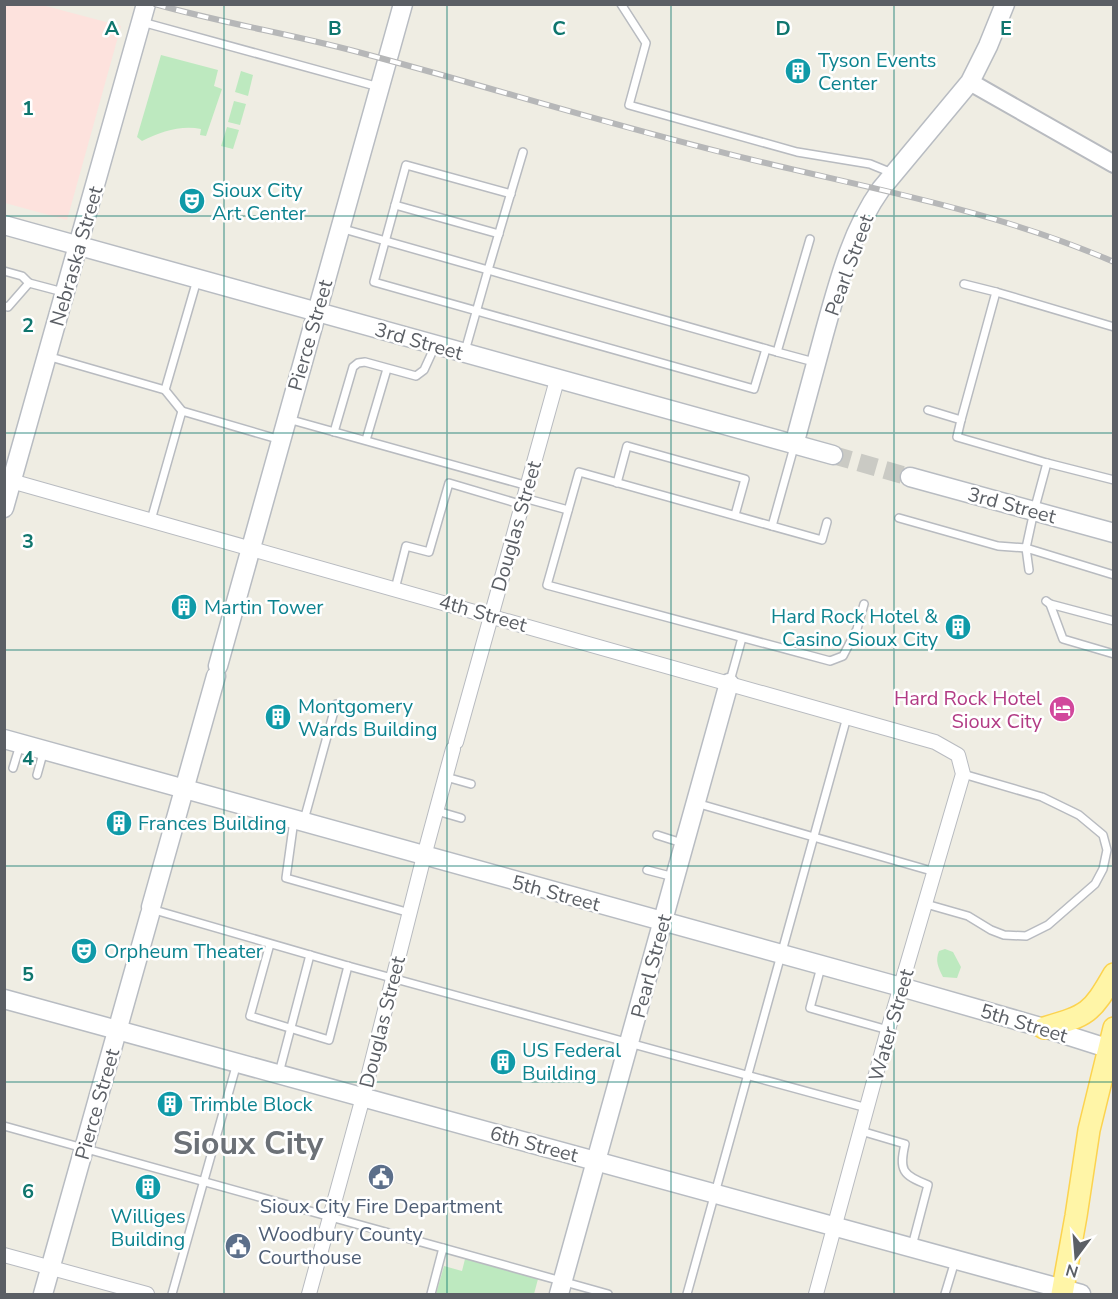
<svg xmlns="http://www.w3.org/2000/svg" width="1118" height="1299" viewBox="0 0 1118 1299" font-family="'Nunito Sans',sans-serif">
  <rect width="100%" height="100%" fill="#efede3"/>
  <polygon fill="#fde2dd" points="4,5 42,5 121,26 67,220 5,203"/>
  <g fill="#bde9bf">
    <path d="M161,55L218,70L214,86L222,89L206,136L200,135L201,129C180,125 161,132 142,141L137,137Z"/>
    <polygon points="241,71 253,75 248,96 235,92"/>
    <polygon points="234,101 246,104 240,125 228,122"/>
    <polygon points="227,127 239,130 233,149 221,146"/>
    <path d="M945,949L953,952L961,967L957,978L943,977C938,967 935,961 939,951Z"/>
    <polygon points="465,1259 538,1279 534,1294 436,1294 444,1266 462,1271"/>
  </g>
  <g fill="none" stroke-linecap="round" stroke-linejoin="round">
    <polyline stroke="#cacac4" stroke-width="18" stroke-dasharray="18 9" stroke-linecap="butt" points="833,455 910,477"/>
    <defs>
      <g id="service">
        <polyline points="621,4 646,43 629,105 797,152 870,164 892,173"/>
        <polyline points="142,22 379,87"/>
        <polyline points="511,194 406,165 374,282 754,389 766,349"/>
        <polyline points="395,205 499,234"/>
        <polyline points="340,228 488,270 523,152"/>
        <polyline points="810,239 777,352 814,362"/>
        <polyline points="4,271 22,276 29,283 8,307 4,306"/>
        <polyline points="29,283 63,292"/>
        <polyline points="996,292 1114,327"/>
        <polyline points="465,351 488,270 777,352"/>
        <polyline points="47,356 165,390"/>
        <polyline points="182,411 165,390 197,280"/>
        <polyline points="288,419 528,486"/>
        <polyline points="961,420 996,292 964,284"/>
        <polyline points="334,432 353,367 358,363 365,362 416,376 424,370 435,346"/>
        <polyline points="366,440 387,369"/>
        <polyline points="1047,463 1114,480"/>
        <polyline points="617,483 627,446 745,479 735,515"/>
        <polyline points="524,498 568,510"/>
        <polyline points="899,518 998,546 1026,548 1034,511 1047,463 957,437 961,420 928,410"/>
        <polyline points="151,520 182,411 281,440"/>
        <polyline points="827,522 822,540 579,472 547,585 830,661 843,656 857,629 864,604"/>
        <polyline points="772,526 794,447"/>
        <polyline points="1029,570 1026,548 1114,575"/>
        <polyline points="395,589 406,546 429,552 449,483 523,505"/>
        <polyline points="1046,601 1050,604 1063,639 1114,654"/>
        <polyline points="1050,604 1114,621"/>
        <polyline points="730,681 742,638"/>
        <polyline points="13,768 20,745"/>
        <polyline points="37,775 44,750"/>
        <polyline points="446,777 471,784"/>
        <polyline points="696,803 935,872"/>
        <polyline points="437,811 461,818"/>
        <polyline points="294,820 286,878 410,913"/>
        <polyline points="304,820 336,704"/>
        <polyline points="657,835 682,843"/>
        <polyline points="647,870 674,877"/>
        <polyline points="926,904 968,916 991,930 1004,935 1026,936 1048,925 1095,884 1103,869 1107,850 1103,835 1079,815 1042,797 963,774"/>
        <polyline points="151,909 348,966 867,1108"/>
        <polyline points="270,944 250,1016 329,1040 348,966"/>
        <polyline points="821,967 810,1008 888,1030"/>
        <polyline points="279,1073 310,955"/>
        <polyline points="4,1126 608,1294"/>
        <path d="M861,1131L905,1144C899,1170 902,1175 928,1185L912,1246"/>
        <polyline points="172,1294 237,1063"/>
        <polyline points="431,1294 443,1248"/>
        <polyline points="687,1294 847,717"/>
        <polyline points="945,1294 955,1261"/>
      </g>
      <g id="minor">
        <polyline points="4,479 935,742 958,755 963,774 888,1030 816,1294"/>
        <polyline points="456,742 557,380"/>
        <polyline points="4,1255 147,1294"/>
        <polyline points="309,1294 363,1097 424,856 453,749"/>
      </g>
      <polyline id="tertiary" points="970,82 1114,164"/>
      <g id="secondary">
        <polyline points="4,225 833,455"/>
        <path d="M794,445C804,408 814,371 824,334C838,284 851,231 881,189L970,82L988,46L1005,4"/>
        <polyline points="910,477 1114,533"/>
        <polyline points="4,508 146,4"/>
        <polyline points="218,666 403,4"/>
        <polyline points="4,739 901,987 1044,1028 1107,1048"/>
        <polyline points="151,907 216,676"/>
        <polyline points="4,999 1081,1294"/>
        <polyline points="43,1294 150,914"/>
        <polyline points="559,1294 729,683"/>
      </g>
      <g id="primary">
        <path d="M1044,1028C1088,1015 1091,1014 1114,974"/>
        <polyline points="1062,1294 1076,1216 1089,1130 1114,1028"/>
      </g>
    </defs>
    <use href="#service" stroke="#b8bbc0" stroke-width="10"/>
    <use href="#minor" stroke="#b8bbc0" stroke-width="16"/>
    <use href="#tertiary" stroke="#b8bbc0" stroke-width="20"/>
    <use href="#secondary" stroke="#b8bcc2" stroke-width="21"/>
    <use href="#primary" stroke="#fcd34f" stroke-width="24"/>
    <use href="#service" stroke="#fff" stroke-width="7"/>
    <use href="#minor" stroke="#fff" stroke-width="14"/>
    <use href="#tertiary" stroke="#fff" stroke-width="16"/>
    <use href="#secondary" stroke="#fff" stroke-width="18"/>
    <use href="#primary" stroke="#fff5a7" stroke-width="21"/>
    <defs>
      <path id="rail" d="M155,4C225,24 298,35 369,55C496,89 621,128 749,159C872,189 997,211 1114,262"/>
    </defs>
    <use href="#rail" stroke="#b6b7b8" stroke-width="6"/>
    <use href="#rail" stroke="#fff" stroke-width="4" stroke-dasharray="11" stroke-linecap="butt"/>
  </g>
  <path fill="none" stroke="#0f766e" stroke-width="1.5" stroke-opacity="0.55" d="M224,4V1294M447,4V1294M671,4V1294M894,4V1294M4,216H1114M4,433H1114M4,650H1114M4,866H1114M4,1082H1114"/>
  <defs>
    <symbol id="building-disc" viewBox="-11 -11 22 22"><circle r="9.5" fill="#0f9aa8" stroke="#fff"/><path d="M-4-6H4V6H1V3H-1V6H-4ZM-2.5-4.3h1.7v1.8h-1.7ZM.8-4.3h1.7v1.8H.8ZM-2.5-1h1.7V.8h-1.7ZM.8-1h1.7V.8H.8Z" fill="#fff"/></symbol>
    <symbol id="theatre-disc" viewBox="-11 -11 22 22"><circle r="9.5" fill="#0f9aa8" stroke="#fff"/><path d="M-5-5.5Q0-4 5-5.5V0Q5 5 0 6Q-5 5-5 0ZM-3.3-2.5H-1v1.5H-3.3ZM1-2.5H3.3v1.5H1ZM-2.8 1Q0 5.5 2.8 1Z" fill="#fff"/></symbol>
    <symbol id="hotel-disc" viewBox="-11 -11 22 22"><circle r="9.5" fill="#d1479c" stroke="#fff"/><path d="M-6-4.5h1.5V1H6V5H4.5V3h-9V5H-6ZM-4 0a1.8 1.8 0 1 1 3.6 0ZM.5 0V-2.5h3Q6-2.5 6 0Z" fill="#fff"/></symbol>
    <symbol id="civic-disc" viewBox="-11 -11 22 22"><circle r="9.5" fill="#5c6f8a" stroke="#fff"/><path d="M-.6-6.5H3V-4.5H.6V-3L4-1V1h2V6H-6V1h2V-1L-.6-3ZM-1.2 2.5V6h2.4V2.5Z" fill="#fff"/></symbol>
  </defs>
  <g fill-rule="evenodd">
    <use href="#building-disc" x="783" y="56" width="30" height="30"/>
    <use href="#theatre-disc" x="177" y="186" width="30" height="30"/>
    <use href="#building-disc" x="169" y="592" width="30" height="30"/>
    <use href="#building-disc" x="943" y="612" width="30" height="30"/>
    <use href="#hotel-disc" x="1047" y="694" width="30" height="30"/>
    <use href="#building-disc" x="263" y="702" width="30" height="30"/>
    <use href="#building-disc" x="104" y="808" width="30" height="30"/>
    <use href="#theatre-disc" x="69" y="936" width="30" height="30"/>
    <use href="#building-disc" x="488" y="1047" width="30" height="30"/>
    <use href="#building-disc" x="155" y="1089" width="30" height="30"/>
    <use href="#civic-disc" x="366" y="1162" width="30" height="30"/>
    <use href="#building-disc" x="133" y="1172" width="30" height="30"/>
    <use href="#civic-disc" x="223" y="1231" width="30" height="30"/>
  </g>
  <g text-anchor="middle" stroke-width="5" stroke-linejoin="round" paint-order="stroke">
    <g font-size="20" fill="#0d838f" stroke="#fff" text-anchor="start">
      <text x="818" y="67">Tyson Events<tspan x="818" dy="23">Center</tspan></text>
      <text x="212" y="197">Sioux City<tspan x="212" dy="23">Art Center</tspan></text>
      <text x="204" y="614">Martin Tower</text>
      <text x="938" y="623" text-anchor="end">Hard Rock Hotel &amp;<tspan x="938" dy="23">Casino Sioux City</tspan></text>
      <text x="298" y="713">Montgomery<tspan x="298" dy="23">Wards Building</tspan></text>
      <text x="138" y="830">Frances Building</text>
      <text x="104" y="958">Orpheum Theater</text>
      <text x="522" y="1057">US Federal<tspan x="522" dy="23">Building</tspan></text>
      <text x="190" y="1111">Trimble Block</text>
      <text x="148" y="1223" text-anchor="middle">Williges<tspan x="148" dy="23">Building</tspan></text>
    </g>
    <g font-size="20" fill="#5b5f65" stroke="#fff">
      <text transform="translate(76 256) rotate(-74)" y="7">Nebraska Street</text>
      <text transform="translate(849 265) rotate(-70)" y="7">Pearl Street</text>
      <text transform="translate(310 335) rotate(-74)" y="7">Pierce Street</text>
      <text transform="translate(419 341) rotate(16)" y="7">3rd Street</text>
      <text transform="translate(1012 505) rotate(15)" y="7">3rd Street</text>
      <text transform="translate(516 526) rotate(-74)" y="7">Douglas Street</text>
      <text transform="translate(483 613) rotate(16)" y="7">4th Street</text>
      <text transform="translate(556 893) rotate(15)" y="7">5th Street</text>
      <text transform="translate(651 966) rotate(-75)" y="7">Pearl Street</text>
      <text transform="translate(382 1022) rotate(-76)" y="7">Douglas Street</text>
      <text transform="translate(1024 1023) rotate(17)" y="7">5th Street</text>
      <text transform="translate(891 1025) rotate(-74)" y="7">Water Street</text>
      <text transform="translate(97 1104) rotate(-74)" y="7">Pierce Street</text>
      <text transform="translate(534 1144) rotate(15)" y="7">6th Street</text>
    </g>
    <g font-size="20" fill="#b23c85" stroke="#fff" text-anchor="end">
      <text x="1042" y="705">Hard Rock Hotel<tspan x="1042" dy="23">Sioux City</tspan></text>
    </g>
    <g font-size="20" fill="#4e5e75" stroke="#fff">
      <text x="381" y="1213">Sioux City Fire Department</text>
      <text x="258" y="1241" text-anchor="start">Woodbury County<tspan x="258" dy="23">Courthouse</tspan></text>
    </g>
    <g font-size="32" font-weight="bold" fill="#6c7177" stroke="#fff">
      <text x="248" y="1154">Sioux City</text>
    </g>
  </g>
  <g font-size="20" text-anchor="middle" font-weight="bold" fill="#0f766e" stroke="#fff" stroke-width="5" stroke-linejoin="round" paint-order="stroke">
    <text x="112" y="35">A</text>
    <text x="335" y="35">B</text>
    <text x="559" y="35">C</text>
    <text x="783" y="35">D</text>
    <text x="1006" y="35">E</text>
    <text x="28" y="115">1</text>
    <text x="28" y="332">2</text>
    <text x="28" y="548">3</text>
    <text x="28" y="765">4</text>
    <text x="28" y="981">5</text>
    <text x="28" y="1198">6</text>
  </g>
  <rect width="1118" height="1299" fill="none" stroke="#5b5f65" stroke-width="12"/>
  <g transform="translate(1076 1257) rotate(196)" stroke="#ffffff" stroke-width="4.5" paint-order="stroke">
  <path d="M0-4.5L10 22L0 15L-10 22Z" fill="#5b5f65"/>
  <text y="-9" font-size="16" font-weight="bold" text-anchor="middle" fill="#5b5f65">N</text>
  </g>
</svg>
